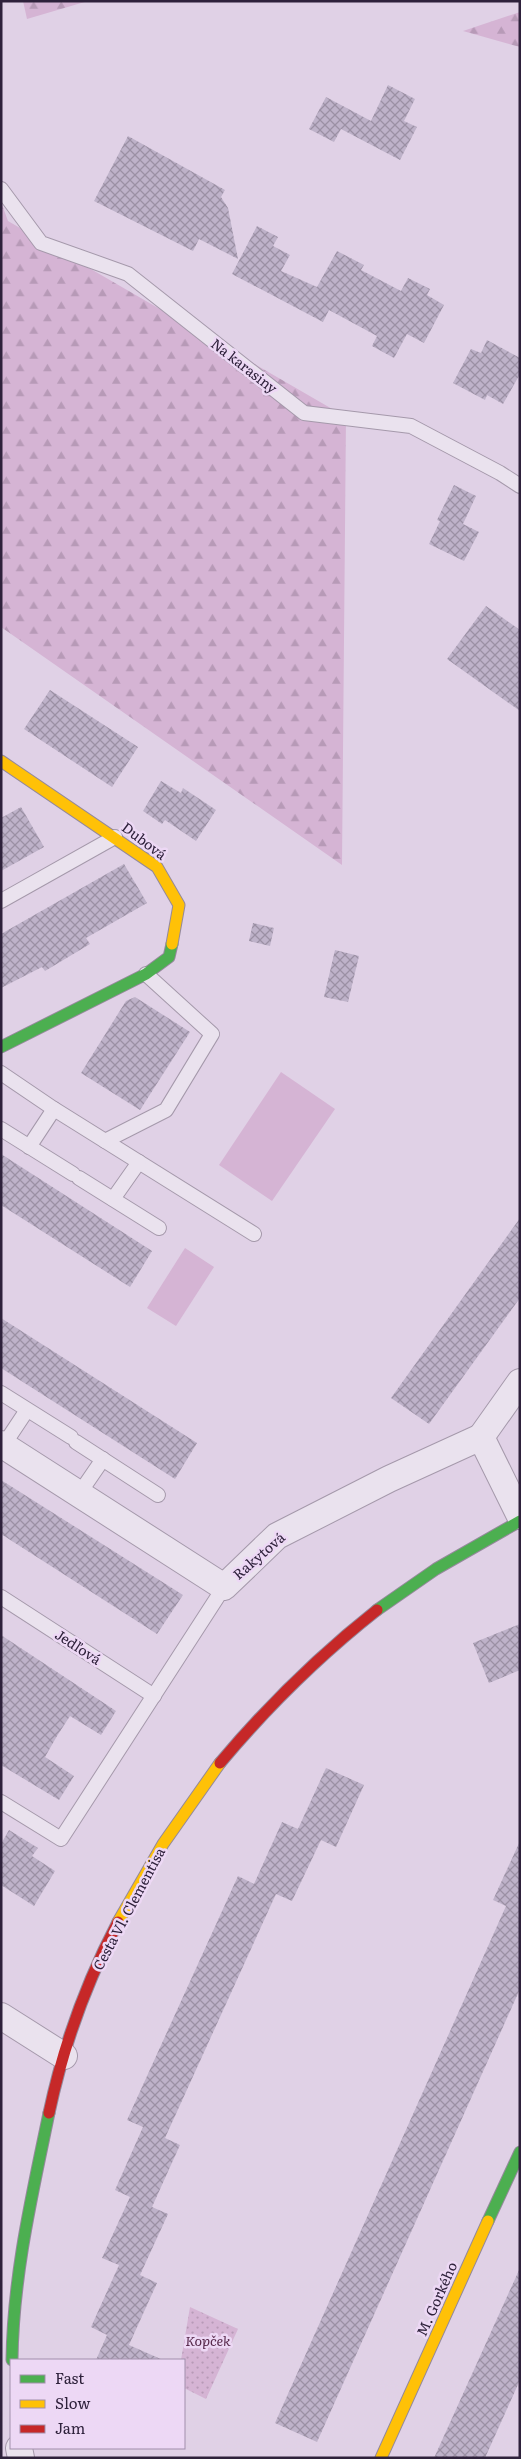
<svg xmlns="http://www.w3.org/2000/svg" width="521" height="2459" viewBox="0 0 521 2459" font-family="Literata,serif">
  <defs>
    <pattern id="forest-firs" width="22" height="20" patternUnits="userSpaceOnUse" patternTransform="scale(1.25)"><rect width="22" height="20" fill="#d5b4d4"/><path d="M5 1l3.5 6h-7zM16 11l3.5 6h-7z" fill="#b79ab7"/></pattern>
    <pattern id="park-dots" width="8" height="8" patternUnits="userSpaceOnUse" patternTransform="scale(1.25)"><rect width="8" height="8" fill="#d5b4d4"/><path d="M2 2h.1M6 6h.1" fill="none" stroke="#b79ab7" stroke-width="1.8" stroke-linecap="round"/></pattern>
    <pattern id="building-cross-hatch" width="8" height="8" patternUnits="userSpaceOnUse" patternTransform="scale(1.25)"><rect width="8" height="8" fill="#beb2c9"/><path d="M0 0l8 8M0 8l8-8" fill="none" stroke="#9b90a4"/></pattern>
  </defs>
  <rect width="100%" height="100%" fill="#e0d1e6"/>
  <g fill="#d5b4d4">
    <polygon points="281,1072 335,1109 272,1201 219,1165"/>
    <polygon points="185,1248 214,1267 176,1326 147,1308"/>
  </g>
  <g fill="url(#forest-firs)">
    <polygon points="23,1 88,1 27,19"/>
    <polygon points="520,12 520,47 463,31"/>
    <polygon points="1,202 8,221 346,417 342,865 1,627"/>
  </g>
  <polygon fill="url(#park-dots)" points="190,2307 238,2329 206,2399 184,2388 184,2360 181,2360"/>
  <g fill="url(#building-cross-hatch)">
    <polygon points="388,85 415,99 404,121 417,127 400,160 341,129 334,142 309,129 326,97 371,121"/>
    <polygon points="128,136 225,190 221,197 228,208 238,259 199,239 193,251 94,201"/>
    <polygon points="257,226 278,237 273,246 290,255 281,271 317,287 337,251 364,265 361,270 401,291 408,278 430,289 427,295 444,305 424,343 407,334 394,358 372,346 377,336 329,310 323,322 232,274"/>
    <polygon points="487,340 520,358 520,374 503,404 487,395 485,400 453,383 471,349 481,353"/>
    <polygon points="454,485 476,496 463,524 479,532 464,561 429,544 440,521 437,520"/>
    <polygon points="486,606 520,630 520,711 447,659"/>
    <polygon points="50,690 138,747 112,787 24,729"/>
    <polygon points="161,781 181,793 183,788 216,810 196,841 165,820 162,824 143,811"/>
    <polygon points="21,807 44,847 1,871 1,818"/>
    <polygon points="124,864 147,903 86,938 90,944 45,971 42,967 1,988 1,934"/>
    <polygon points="253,923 274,928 270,946 249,941"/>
    <polygon points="335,950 359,956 348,1002 324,997"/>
    <polygon points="135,997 190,1032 140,1110 81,1073 126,1001"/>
    <polygon points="1,1154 152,1251 130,1287 1,1205"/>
    <polygon points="520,1218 520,1298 429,1424 391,1398"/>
    <polygon points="1,1318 197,1443 175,1479 1,1368"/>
    <polygon points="1,1480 183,1595 157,1634 1,1534"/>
    <polygon points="520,1624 520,1670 489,1683 473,1643"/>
    <polygon points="1,1635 116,1711 101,1735 70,1716 57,1736 45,1757 74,1776 59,1800 1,1765"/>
    <polygon points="326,1768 364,1785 336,1847 321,1840 292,1901 276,1894 165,2138 180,2145 152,2207 168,2214 140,2275 157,2283 129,2345 163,2360 96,2360 107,2335 91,2327 119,2265 102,2258 130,2197 115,2190 143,2127 127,2120 238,1876 254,1884 282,1822 298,1829"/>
    <polygon points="9,1830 38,1848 32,1856 55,1871 34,1906 1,1885 1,1844"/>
    <polygon points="520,1841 520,1989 317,2442 275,2423 506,1906 493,1900"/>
    <polygon points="520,2268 520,2380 485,2458 434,2458"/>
  </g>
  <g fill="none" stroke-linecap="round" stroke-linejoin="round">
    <defs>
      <g id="lane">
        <polyline points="1,189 41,243 128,274 304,413 411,426 500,473 520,486"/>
        <polyline points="1,901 115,837"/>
        <polyline points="1,1073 54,1109 254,1234"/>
        <polyline points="1,1129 73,1174"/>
        <polyline points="105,1141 166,1110 212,1034 146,974"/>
        <polyline points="29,1147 54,1109"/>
        <polyline points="79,1178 159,1228"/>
        <polyline points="113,1199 139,1162"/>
        <polyline points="1,1393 71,1437"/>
        <polyline points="76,1442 158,1495"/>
        <polyline points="3,1446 27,1410"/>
        <polyline points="79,1494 103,1459"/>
        <polyline points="1,1597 154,1696"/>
        <polyline points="1,1802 61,1839 224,1587"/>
      </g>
      <g id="street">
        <polyline points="481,1437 520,1382"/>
        <polyline points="1,1444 224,1587 277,1536 389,1479 481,1437 520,1516"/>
        <polyline points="1,2016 64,2056"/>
        <polyline points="19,2448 21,2458"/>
      </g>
      <g id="fast">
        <polyline points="1,1047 146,974 169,957 172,944"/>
        <polyline points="377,1610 436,1569 520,1521"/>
        <polyline points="488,2221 520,2152"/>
        <path d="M12,2360C13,2276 32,2195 49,2113"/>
      </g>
      <g id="slow">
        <polyline points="1,761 157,867 179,905 172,944"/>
        <polyline points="118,1922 163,1844 220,1763"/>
        <polyline points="381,2458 488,2221"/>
      </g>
      <g id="jam">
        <path d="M220,1763C267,1707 320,1655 377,1610"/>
        <path d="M49,2113C63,2047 87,1981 118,1922"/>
      </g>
    </defs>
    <use href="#lane" stroke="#a599ab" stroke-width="16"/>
    <use href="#street" stroke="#a599ab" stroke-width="28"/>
    <use href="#fast" stroke="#94899b" stroke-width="13"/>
    <use href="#slow" stroke="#94899b" stroke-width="13"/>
    <use href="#jam" stroke="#94899b" stroke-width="13"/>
    <use href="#lane" stroke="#eae2ee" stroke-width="14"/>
    <use href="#street" stroke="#eae2ee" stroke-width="26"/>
    <use href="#fast" stroke="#4caf50" stroke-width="11"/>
    <use href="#slow" stroke="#ffc107" stroke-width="11"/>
    <use href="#jam" stroke="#c62828" stroke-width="11"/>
  </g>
  <g text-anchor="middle" stroke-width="5" stroke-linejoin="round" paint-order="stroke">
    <g font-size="14" fill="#2e213b" stroke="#edd8f5">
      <text transform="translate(244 366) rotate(38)" y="5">Na karasiny</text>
      <text transform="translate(144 841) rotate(37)" y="5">Dubová</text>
      <text transform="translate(259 1556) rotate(-41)" y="5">Rakytová</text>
      <text transform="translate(78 1647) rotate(33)" y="5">Jedľová</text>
      <text transform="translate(129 1909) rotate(-62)" y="5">Cesta Vl. Clementisa</text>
      <text transform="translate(437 2299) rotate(-66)" y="5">M. Gorkého</text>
    </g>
    <g font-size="14" font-style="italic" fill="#57284a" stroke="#edd8f5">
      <text x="208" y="2346">Kopček</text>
    </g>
  </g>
  <rect width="521" height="2459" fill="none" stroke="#2e213b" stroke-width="5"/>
  <rect x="10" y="2359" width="175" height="90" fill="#edd8f5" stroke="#a18fab"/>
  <rect x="20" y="2375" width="25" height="8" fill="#4caf50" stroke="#a18fab"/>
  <text x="55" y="2384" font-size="15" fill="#2e213b">Fast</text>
  <rect x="20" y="2400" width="25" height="8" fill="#ffc107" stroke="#a18fab"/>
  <text x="55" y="2409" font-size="15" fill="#2e213b">Slow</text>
  <rect x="20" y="2425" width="25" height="8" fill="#c62828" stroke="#a18fab"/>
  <text x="55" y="2434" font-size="15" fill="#2e213b">Jam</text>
</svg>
